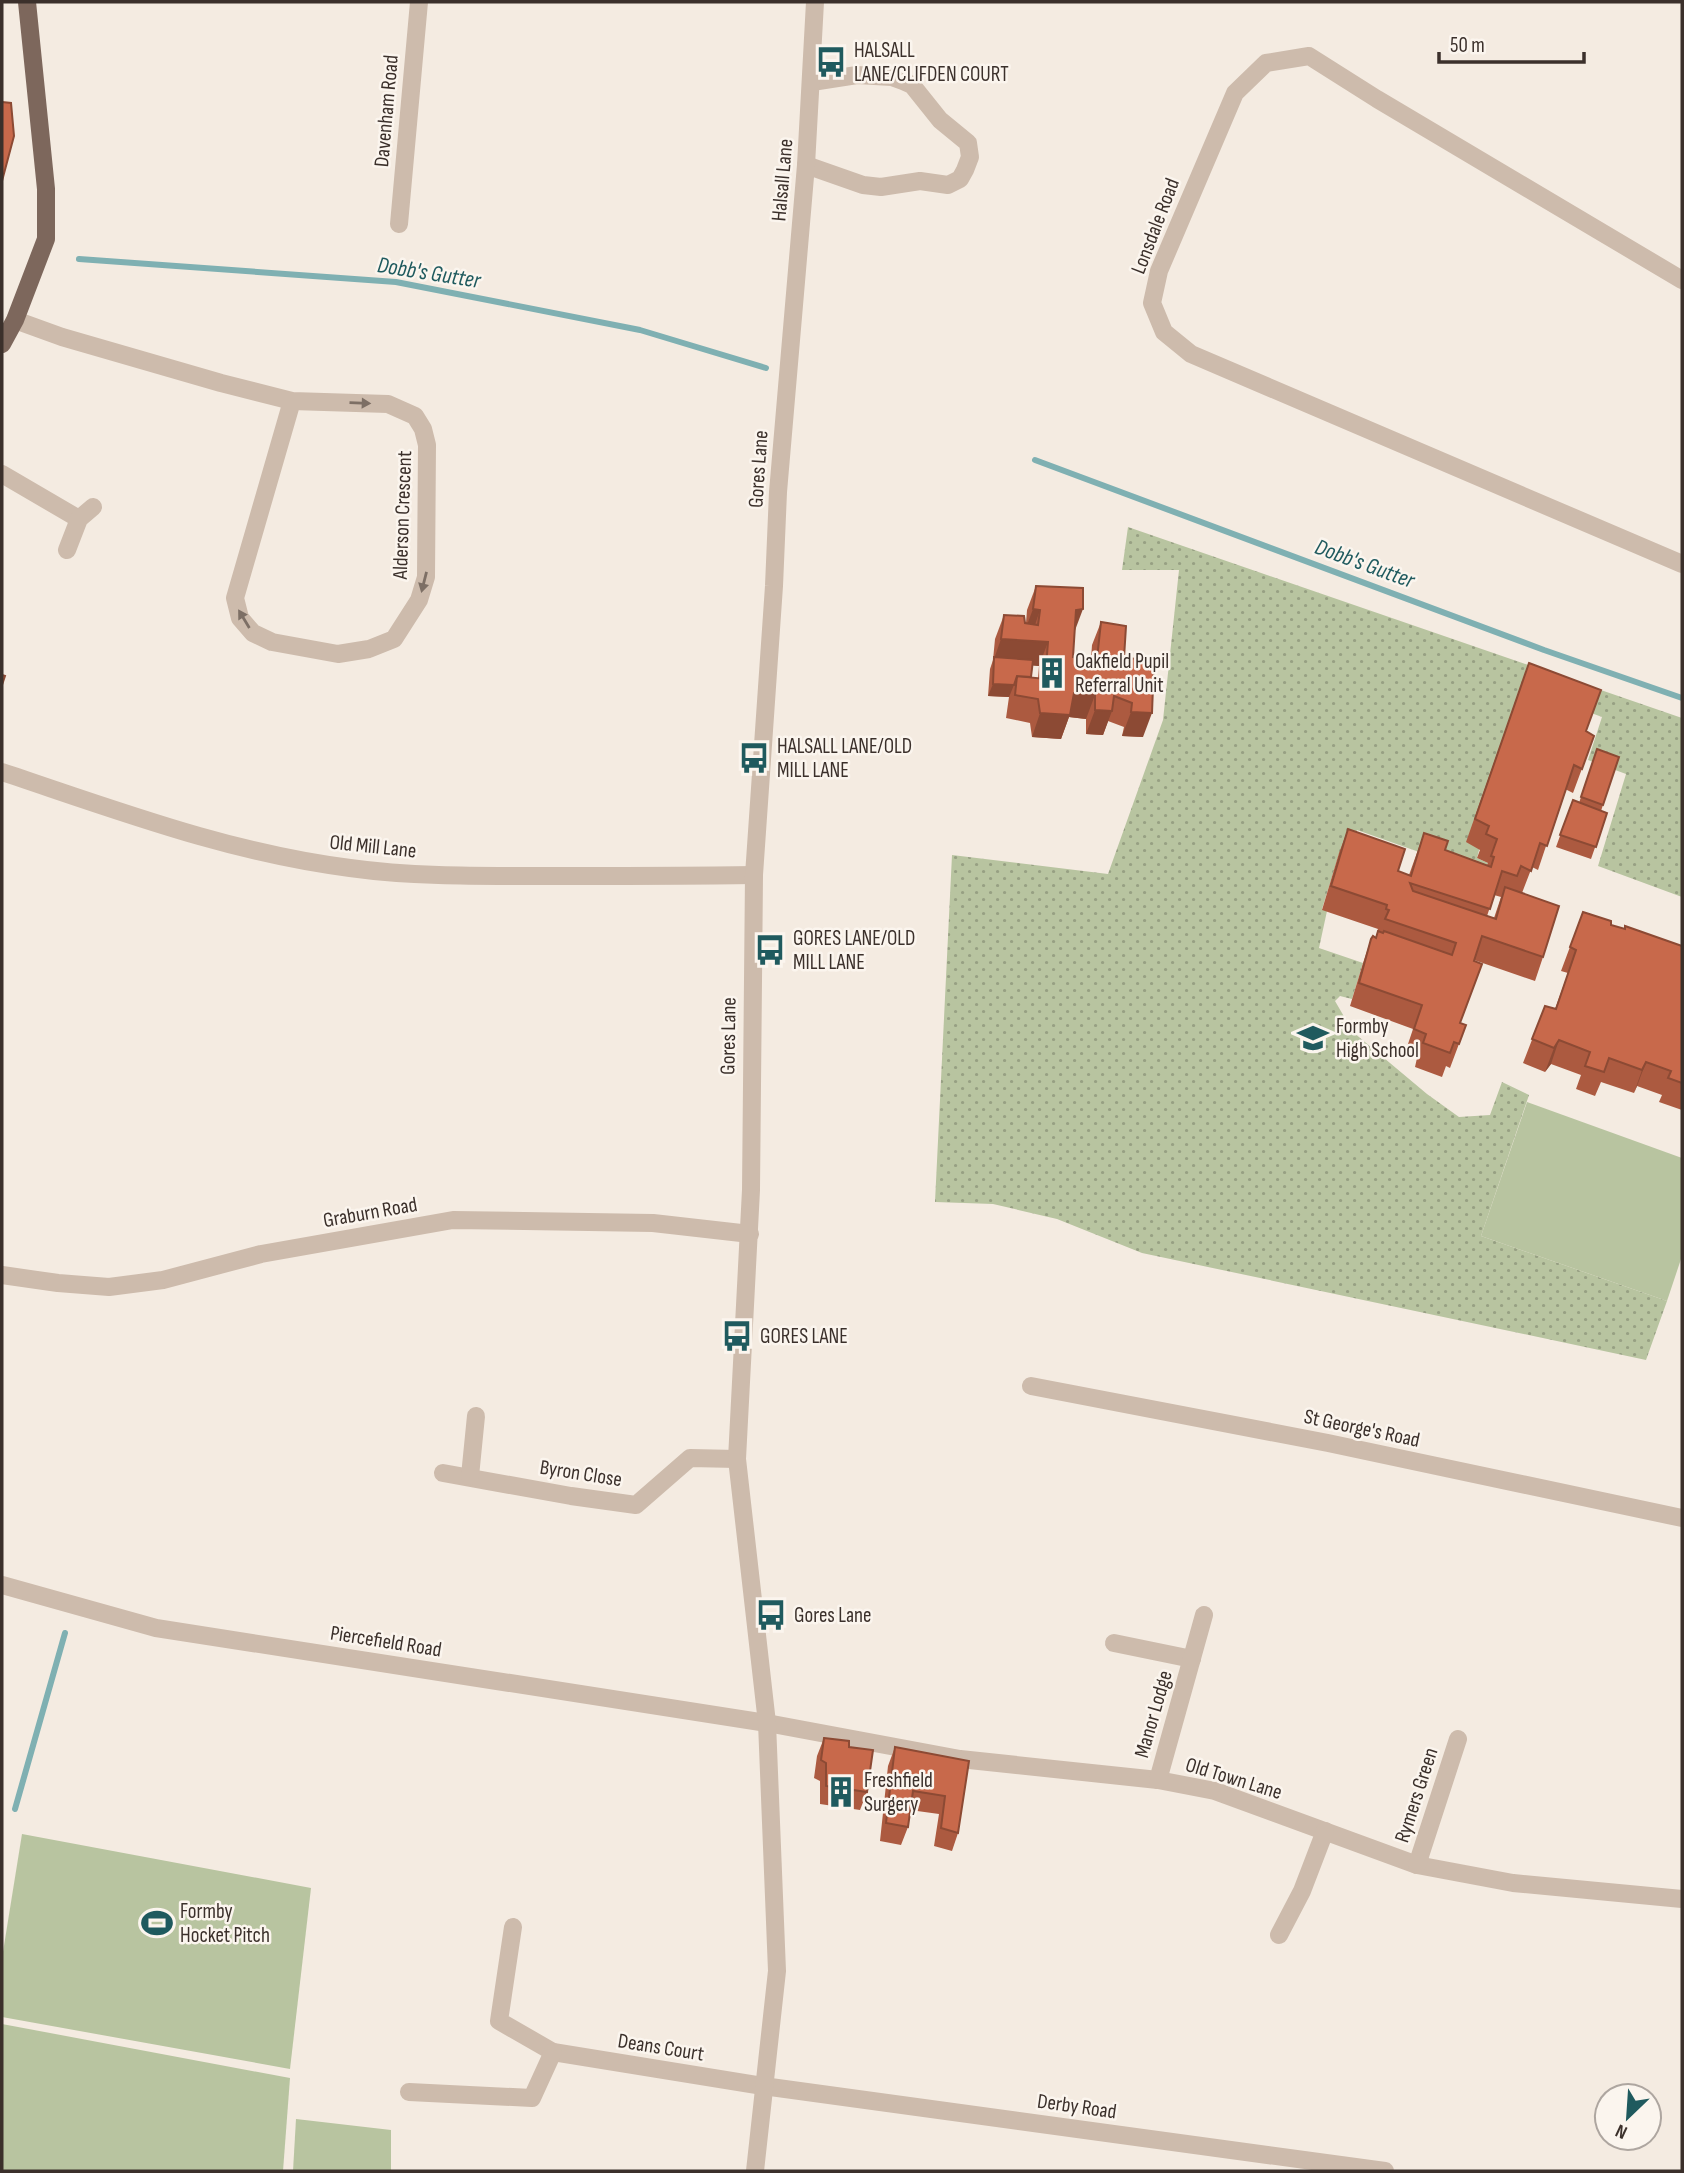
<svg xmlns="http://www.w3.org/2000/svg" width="1684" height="2173" viewBox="0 0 1684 2173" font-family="'Sofia Sans Condensed',sans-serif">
  <defs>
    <pattern id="grass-dots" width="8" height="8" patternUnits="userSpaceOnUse" patternTransform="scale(1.75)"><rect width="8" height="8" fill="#b8c4a0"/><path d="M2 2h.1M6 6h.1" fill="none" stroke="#97a083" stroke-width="1.8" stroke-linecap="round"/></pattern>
  </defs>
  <rect width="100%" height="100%" fill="#f4ebe1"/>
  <polygon fill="url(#grass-dots)" points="1128,527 1682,718 1682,897 1598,866 1626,774 1588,760 1602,717 1521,687 1477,858 1488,863 1484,875 1357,830 1348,856 1339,854 1322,909 1327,911 1319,948 1363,963 1352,999 1340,996 1335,1001 1353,1032 1427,1094 1459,1117 1490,1115 1502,1082 1529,1095 1481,1236 1667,1301 1646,1360 1142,1253 1057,1219 993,1204 935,1202 952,855 1108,874 1163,720 1179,570 1122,570"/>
  <g fill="#b8c4a0">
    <polygon points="1527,1102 1682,1158 1682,1256 1667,1301 1481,1236"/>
    <polygon points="22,1834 311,1888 290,2069 2,2017 2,1958"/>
    <polygon points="2,2024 290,2078 283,2171 2,2171"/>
    <polygon points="296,2119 391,2130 391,2171 293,2171"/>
  </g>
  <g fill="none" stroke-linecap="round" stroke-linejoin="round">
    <g stroke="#7fb0b2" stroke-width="6">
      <polyline points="79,259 396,282 640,330 766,368"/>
      <polyline points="1035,460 1544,650 1682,698"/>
      <polyline points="15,1809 65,1633"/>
    </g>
    <g stroke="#cdbbac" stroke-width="18">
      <polyline points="806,165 863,185 881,187 920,181 948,185 960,179 965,170 970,157 968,143 940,120 912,85 903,81 892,77 857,75 812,82"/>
      <polyline points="399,224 419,2"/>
      <polyline points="1682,280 1377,99 1309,56 1266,63 1235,93 1159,271 1152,303 1164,332 1191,354 1682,564"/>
      <polyline points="15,320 62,337 221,383 292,401 388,404 415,416 423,429 427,445 426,577 419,600 394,639 369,649 338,654 272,642 253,633 240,618 235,598 292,401"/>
      <polyline points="2,474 79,519"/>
      <polyline points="67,550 79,519 93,507"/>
      <path d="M2,772C116,810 230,853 350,868C414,877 481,876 546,876C615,876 684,876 754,875"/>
      <polyline points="2,1275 58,1283 109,1287 163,1280 261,1254 453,1220 653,1223 750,1234"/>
      <polyline points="1031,1386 1328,1443 1682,1518"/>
      <polyline points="443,1473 571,1496 636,1505 690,1458 737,1459"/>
      <polyline points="470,1476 476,1416"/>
      <polyline points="2,1585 156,1628 767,1723 960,1759 1158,1780 1215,1791 1417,1865 1513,1883 1682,1899"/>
      <polyline points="1114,1643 1192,1659"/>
      <polyline points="1158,1780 1204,1615"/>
      <polyline points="1417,1865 1458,1739"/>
      <polyline points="513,1927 499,2021 553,2052 763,2086 1385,2171"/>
      <polyline points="1279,1935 1302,1891 1325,1831"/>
      <polyline points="409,2092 532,2098 553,2052"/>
      <polyline points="755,2171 777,1971 767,1723 737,1459 751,1190 754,875 774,586 778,492 806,165 815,2"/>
    </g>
    <polyline stroke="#7d675c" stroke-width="18" points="2,344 15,320 46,239 46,189 27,2"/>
  </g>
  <g fill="#ac5a40" fill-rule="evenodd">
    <path d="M1036,586L1075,630L1073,657L1091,659L1092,645L1101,622L1124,658L1143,737L1122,736L1124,727L1108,721L1103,735L1086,734V719L1069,717L1061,739L1032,737L1030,723L1006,718L1009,697L988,696L990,669L993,660L995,639L1004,615L1026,623L1027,610ZM1033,665L1039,666L1038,678L1031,677Z"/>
    <path d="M1529,663L1586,732L1594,736L1573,793L1565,789L1538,870L1532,867L1522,893L1543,957L1535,981L1474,960L1460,1023L1466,1025L1450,1068L1446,1066L1442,1077L1415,1067L1417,1058L1405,1053L1413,1029L1350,1006L1363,963L1371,939L1376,937L1378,929L1322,910L1339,853L1348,829L1398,871L1409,875L1424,833L1445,850L1487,865L1488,863L1477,858L1480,850L1466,842ZM1494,895L1501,897L1494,918L1487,916Z"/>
    <polygon points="1597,749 1619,757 1601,811 1607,813 1591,859 1556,847 1573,800 1579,803"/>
    <polygon points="1583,912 1611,925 1682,946 1682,1110 1659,1102 1662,1095 1637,1086 1634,1093 1601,1082 1595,1096 1576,1089 1581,1075 1551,1064 1545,1072 1523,1063 1545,1006 1555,1009 1568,973 1561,971"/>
    <polygon points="824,1738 849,1747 867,1792 860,1810 820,1804 820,1781 814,1778 817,1756"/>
    <polygon points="895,1747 969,1761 958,1833 952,1851 934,1846 939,1814 910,1810 908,1827 901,1845 880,1841 888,1766"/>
  </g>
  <g fill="#8c4a34">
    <polygon points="1033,609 1040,610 1032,634 1024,633"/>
    <polygon points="1083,609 1074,633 1076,610"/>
    <polygon points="1001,639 1048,642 1039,666 994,663 994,659"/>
    <polygon points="993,684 1014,685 1009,697 988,696"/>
    <polygon points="1074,693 1095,695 1086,719 1069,717 1061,739 1032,737 1040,713"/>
    <polygon points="1095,710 1112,711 1103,735 1086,734"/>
    <polygon points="1131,712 1152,713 1143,737 1122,736"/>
    <polygon points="1559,1040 1551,1064 1545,1072 1554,1048"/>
    <polygon points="1646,1062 1637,1086 1634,1093 1642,1070"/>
  </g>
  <g fill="#c8694b" stroke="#8c4a34" stroke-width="2">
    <polygon points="2,102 11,103 14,136 2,181"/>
    <polygon points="1036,586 1083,588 1083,609 1076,610 1073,657 1097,659 1101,622 1126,626 1124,658 1154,660 1152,713 1131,712 1132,703 1114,696 1112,711 1095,710 1095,695 1074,693 1070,715 1040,713 1038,699 1015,695 1017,676 1045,679 1048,642 1001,639 1004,615 1024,616 1025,623 1038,625 1040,610 1033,609"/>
    <polygon points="994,657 1033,660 1031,677 1017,676 1014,685 993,684"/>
    <polygon points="1529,663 1601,690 1586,731 1594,736 1582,769 1574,765 1547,846 1540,843 1531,871 1521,866 1517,876 1502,871 1490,909 1410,883 1413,891 1496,919 1505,887 1559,906 1543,957 1482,936 1474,961 1482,964 1460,1023 1466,1025 1459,1044 1454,1042 1450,1053 1423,1043 1426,1034 1414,1029 1422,1005 1359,983 1371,939 1373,936 1376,938 1378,931 1383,933 1384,931 1452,955 1456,943 1385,919 1389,910 1386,909 1387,905 1331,886 1348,829 1405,849 1398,871 1411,876 1424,833 1448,841 1445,850 1491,867 1494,857 1491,856 1497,839 1486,834 1489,826 1475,819"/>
    <polygon points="2,675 5,676 2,685"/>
    <polygon points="1597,749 1619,757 1603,805 1581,797"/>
    <polygon points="1573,800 1607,813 1596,847 1560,835"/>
    <polygon points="1583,912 1611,921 1611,925 1625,929 1625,926 1682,946 1682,1083 1668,1078 1671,1071 1646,1062 1642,1070 1609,1058 1604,1072 1585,1066 1590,1052 1559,1040 1554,1048 1532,1039 1545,1006 1556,1009 1576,950 1570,947"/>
    <polygon points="824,1738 849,1741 849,1747 873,1750 867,1792 826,1786 826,1763 821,1760"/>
    <polygon points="895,1747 969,1761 958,1833 941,1828 945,1796 913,1791 908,1827 886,1823"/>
  </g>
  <defs><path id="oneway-solid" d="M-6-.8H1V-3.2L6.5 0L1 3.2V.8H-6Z" transform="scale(1.75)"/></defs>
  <g fill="#7d6f65">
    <use href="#oneway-solid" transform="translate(360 403) rotate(2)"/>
    <use href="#oneway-solid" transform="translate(424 582) rotate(104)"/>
    <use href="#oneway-solid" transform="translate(244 619) rotate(-121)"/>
  </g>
  <defs>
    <symbol id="bus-bare" viewBox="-9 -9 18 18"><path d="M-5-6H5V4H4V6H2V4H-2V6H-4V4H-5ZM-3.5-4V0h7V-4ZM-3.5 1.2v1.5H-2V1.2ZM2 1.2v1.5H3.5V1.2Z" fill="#1f5a5e" stroke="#fbf5ee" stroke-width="2.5" paint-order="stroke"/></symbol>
    <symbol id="building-bare" viewBox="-9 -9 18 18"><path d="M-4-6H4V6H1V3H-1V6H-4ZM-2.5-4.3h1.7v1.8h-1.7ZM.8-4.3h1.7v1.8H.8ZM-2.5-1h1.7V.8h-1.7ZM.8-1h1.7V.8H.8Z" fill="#1f5a5e" stroke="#fbf5ee" stroke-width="2.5" paint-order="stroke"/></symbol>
    <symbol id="school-bare" viewBox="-9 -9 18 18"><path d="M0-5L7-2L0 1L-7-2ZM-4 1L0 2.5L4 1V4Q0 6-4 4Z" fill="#1f5a5e" stroke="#fbf5ee" stroke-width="2.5" paint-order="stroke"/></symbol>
    <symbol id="stadium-bare" viewBox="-9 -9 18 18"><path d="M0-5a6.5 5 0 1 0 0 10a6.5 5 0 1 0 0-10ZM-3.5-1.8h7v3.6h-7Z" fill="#1f5a5e" stroke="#fbf5ee" stroke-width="2.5" paint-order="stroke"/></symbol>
  </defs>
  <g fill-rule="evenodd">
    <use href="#bus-bare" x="809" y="40" width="44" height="44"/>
    <use href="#building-bare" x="1030" y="651" width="44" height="44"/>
    <use href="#bus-bare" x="732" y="736" width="44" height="44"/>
    <use href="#bus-bare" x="748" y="928" width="44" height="44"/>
    <use href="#school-bare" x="1291" y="1016" width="44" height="44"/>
    <use href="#bus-bare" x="715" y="1314" width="44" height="44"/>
    <use href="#bus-bare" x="749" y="1593" width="44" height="44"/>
    <use href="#building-bare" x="819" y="1770" width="44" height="44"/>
    <use href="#stadium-bare" x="135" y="1901" width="44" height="44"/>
  </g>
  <g text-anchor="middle" stroke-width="5" stroke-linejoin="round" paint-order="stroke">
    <g font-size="21" fill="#3b302b" stroke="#fbf5ee" text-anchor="start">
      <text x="854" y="57">HALSALL<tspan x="854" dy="24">LANE/CLIFDEN COURT</tspan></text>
      <text x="1075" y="668">Oakfield Pupil<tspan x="1075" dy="24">Referral Unit</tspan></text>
      <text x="777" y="753">HALSALL LANE/OLD<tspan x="777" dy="24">MILL LANE</tspan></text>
      <text x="793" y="945">GORES LANE/OLD<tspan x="793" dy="24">MILL LANE</tspan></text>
      <text x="1336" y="1033">Formby<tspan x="1336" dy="24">High School</tspan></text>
      <text x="760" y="1343">GORES LANE</text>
      <text x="794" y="1622">Gores Lane</text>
      <text x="864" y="1787">Freshfield<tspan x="864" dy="24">Surgery</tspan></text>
      <text x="180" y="1918">Formby<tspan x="180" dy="24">Hocket Pitch</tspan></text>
    </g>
    <g font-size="21" fill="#3b302b" stroke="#fbf5ee">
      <text transform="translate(386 111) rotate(-85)" y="7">Davenham Road</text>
      <text transform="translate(782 180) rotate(-85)" y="7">Halsall Lane</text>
      <text transform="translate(1155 226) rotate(-69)" y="7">Lonsdale Road</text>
      <text transform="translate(758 469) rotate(-86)" y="7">Gores Lane</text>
      <text transform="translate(402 515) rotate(-88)" y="7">Alderson Crescent</text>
      <text transform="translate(373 846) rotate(6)" y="7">Old Mill Lane</text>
      <text transform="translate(728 1036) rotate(-89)" y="7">Gores Lane</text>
      <text transform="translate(370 1212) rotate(-10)" y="7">Graburn Road</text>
      <text transform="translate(1362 1428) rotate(12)" y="7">St George's Road</text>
      <text transform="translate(581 1473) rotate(9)" y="7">Byron Close</text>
      <text transform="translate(386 1641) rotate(9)" y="7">Piercefield Road</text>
      <text transform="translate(1153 1714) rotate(-74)" y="7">Manor Lodge</text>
      <text transform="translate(1234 1778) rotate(17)" y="7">Old Town Lane</text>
      <text transform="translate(1416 1795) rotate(-72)" y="7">Rymers Green</text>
      <text transform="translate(661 2047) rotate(9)" y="7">Deans Court</text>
      <text transform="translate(1077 2106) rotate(8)" y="7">Derby Road</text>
    </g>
    <g font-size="23" font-style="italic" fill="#1f5a5e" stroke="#fbf5ee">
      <text transform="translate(429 272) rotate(9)" y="8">Dobb's Gutter</text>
      <text transform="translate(1365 563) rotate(20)" y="8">Dobb's Gutter</text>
    </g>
  </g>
  <rect width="1684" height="2173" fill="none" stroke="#3b302b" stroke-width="7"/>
  <g transform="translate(1628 2117) rotate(205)"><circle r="33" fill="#fbf5ee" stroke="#aea6a0" stroke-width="2"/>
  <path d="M0-5L12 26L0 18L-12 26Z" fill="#1f5a5e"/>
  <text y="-10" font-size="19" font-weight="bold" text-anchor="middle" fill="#3b302b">N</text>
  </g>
  <path d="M1439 52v10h145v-10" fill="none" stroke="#3b302b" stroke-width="3.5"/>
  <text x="1450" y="52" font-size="21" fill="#3b302b" stroke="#fbf5ee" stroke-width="5" paint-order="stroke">50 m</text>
</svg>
